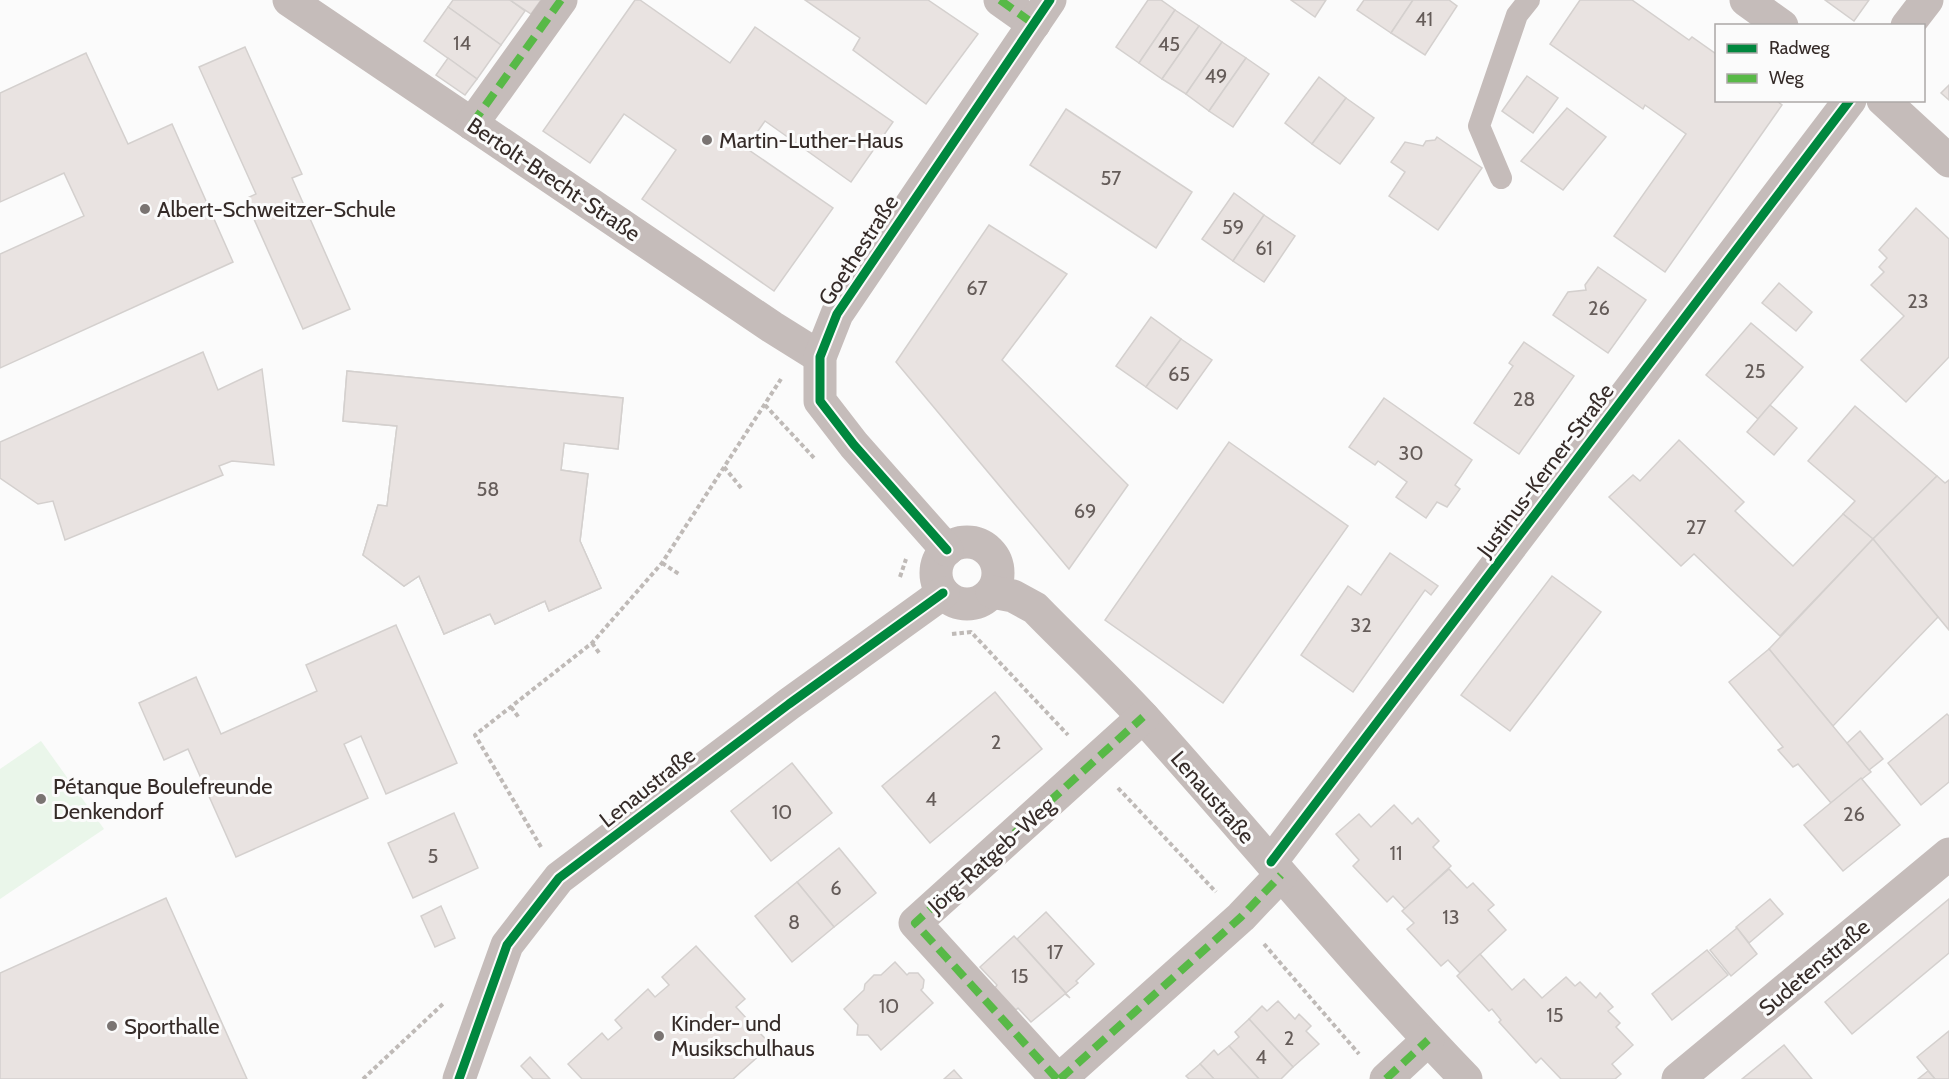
<svg xmlns="http://www.w3.org/2000/svg" width="1949" height="1079" viewBox="0 0 1949 1079" font-family="Cabin,sans-serif">
  <rect width="100%" height="100%" fill="#fbfbfb"/>
  <polygon fill="#eaf6ea" points="41,741 104,829 0,899 0,769"/>
  <g fill="#e9e3e1" stroke="#d4d0ce" stroke-width="1.5" fill-rule="evenodd">
    <polygon points="453,0 510,0 525,11 501,45 448,7"/>
    <polygon points="510,0 541,0 531,14"/>
    <polygon points="635,0 640,0 730,63 755,27 893,122 851,182 765,121 746,148 833,208 774,291 642,199 676,150 624,114 590,163 543,131"/>
    <polygon points="805,0 928,0 978,34 926,104 853,50 860,38"/>
    <polygon points="1148,0 1161,0 1175,10 1139,63 1116,47"/>
    <polygon points="1291,0 1326,0 1315,17"/>
    <polygon points="1364,0 1413,0 1391,33 1357,10"/>
    <polygon points="1413,0 1449,0 1457,6 1425,55 1391,33"/>
    <polygon points="1580,0 1632,0 1689,40 1692,37 1716,54 1716,100 1776,100 1782,105 1665,272 1614,236 1686,134 1645,105 1643,109 1550,44"/>
    <polygon points="1825,0 1869,0 1854,21"/>
    <polygon points="448,7 501,45 477,79 424,41"/>
    <polygon points="1175,10 1199,26 1162,79 1139,63"/>
    <polygon points="1199,26 1222,42 1186,94 1162,79"/>
    <polygon points="1222,42 1246,58 1209,111 1186,94"/>
    <polygon points="245,47 302,174 292,178 350,309 303,329 245,199 256,194 199,67"/>
    <polygon points="86,53 128,144 172,124 233,262 0,368 0,254 84,216 64,173 0,202 0,93"/>
    <polygon points="448,58 477,79 465,95 436,75"/>
    <polygon points="1246,58 1269,74 1233,127 1209,111"/>
    <polygon points="1527,76 1558,98 1533,133 1502,111"/>
    <polygon points="1319,77 1346,98 1312,144 1285,123"/>
    <polygon points="1949,85 1949,100 1941,93"/>
    <polygon points="1346,98 1374,118 1340,164 1312,144"/>
    <polygon points="1567,108 1606,137 1563,190 1521,161"/>
    <polygon points="1066,109 1192,192 1156,248 1030,165"/>
    <polygon points="1437,137 1482,168 1438,230 1389,196 1405,172 1391,162 1405,142 1423,146 1426,141 1435,140"/>
    <polygon points="1234,193 1264,215 1233,261 1202,239"/>
    <polygon points="1916,208 1949,239 1949,357 1906,402 1861,360 1904,316 1871,285 1884,272 1879,267 1887,258 1879,250"/>
    <polygon points="1264,215 1295,236 1264,282 1233,261"/>
    <polygon points="989,225 1067,274 1002,360 1128,485 1069,569 896,362"/>
    <polygon points="1598,267 1646,300 1608,353 1553,315 1568,292 1586,290 1585,285"/>
    <polygon points="1779,283 1812,312 1796,331 1762,303"/>
    <polygon points="1151,317 1181,339 1146,387 1116,366"/>
    <polygon points="1751,323 1803,367 1758,419 1706,375"/>
    <polygon points="1181,339 1212,360 1177,409 1146,387"/>
    <polygon points="1524,342 1574,376 1519,454 1474,423 1513,366 1509,363"/>
    <polygon points="203,352 218,390 262,369 274,465 232,461 219,466 223,475 65,540 53,501 38,504 0,478 0,442"/>
    <path d="M347,371L623,398L618,449L564,443L561,470L588,474L580,541L601,588L549,611L545,601L495,624L490,614L444,634L419,576L404,586L363,555L378,505L387,506L397,426L343,421ZM427,430L536,442L533,478L423,466Z"/>
    <polygon points="347,371 623,398 618,449 564,443 561,470 588,474 580,541 601,588 549,611 545,601 495,624 490,614 444,634 419,576 404,586 363,555 378,505 387,506 397,426 343,421"/>
    <polygon points="1384,398 1472,460 1455,485 1460,489 1447,507 1437,502 1426,518 1396,497 1407,482 1378,461 1375,465 1349,447"/>
    <polygon points="1770,405 1797,428 1774,455 1747,432"/>
    <polygon points="1855,406 1937,476 1873,539 1843,514 1855,501 1808,461"/>
    <polygon points="1679,440 1744,502 1735,511 1793,566 1843,514 1873,539 1780,636 1694,554 1681,566 1609,497 1633,475 1640,481"/>
    <polygon points="1229,442 1348,526 1223,703 1105,620"/>
    <polygon points="1937,476 1945,483 1949,480 1949,630 1873,539"/>
    <polygon points="1873,539 1938,617 1833,726 1769,649"/>
    <polygon points="1390,553 1438,586 1431,595 1425,590 1353,692 1301,655 1348,586 1361,595"/>
    <polygon points="1552,576 1601,612 1510,731 1461,695"/>
    <polygon points="396,625 457,763 386,794 361,736 344,744 368,798 236,857 188,749 164,760 139,703 196,677 221,734 317,691 306,665"/>
    <polygon points="1769,649 1871,772 1831,803 1798,764 1793,767 1778,750 1783,747 1729,682"/>
    <polygon points="995,692 1042,749 930,843 882,786"/>
    <polygon points="1947,714 1949,716 1949,782 1921,805 1888,763"/>
    <polygon points="1860,731 1883,759 1869,770 1847,743"/>
    <polygon points="792,763 832,813 771,861 731,811"/>
    <polygon points="1861,778 1900,825 1843,871 1804,825"/>
    <polygon points="1394,805 1412,824 1418,818 1439,841 1433,847 1451,866 1405,909 1393,896 1387,902 1353,866 1359,860 1336,834 1359,814 1371,827"/>
    <polygon points="454,813 478,868 413,898 388,843"/>
    <polygon points="839,848 876,893 834,927 797,882"/>
    <polygon points="1449,869 1467,888 1473,883 1494,905 1488,910 1506,930 1460,973 1448,960 1441,966 1407,929 1414,923 1402,911"/>
    <polygon points="797,882 834,927 792,962 755,916"/>
    <polygon points="166,898 247,1079 0,1079 0,973"/>
    <polygon points="1770,899 1783,914 1749,943 1736,927"/>
    <polygon points="1949,899 1949,953 1852,1034 1825,1002"/>
    <polygon points="441,906 455,938 435,947 421,916"/>
    <polygon points="1046,912 1094,964 1076,981 1078,983 1066,993 1017,939"/>
    <polygon points="1737,928 1757,954 1731,976 1710,950"/>
    <polygon points="1014,936 1070,998 1065,994 1031,1022 1018,1008 1016,1010 995,988 997,985 980,967"/>
    <polygon points="696,946 745,999 736,1007 771,1045 733,1079 582,1079 568,1064 602,1033 608,1040 622,1028 615,1020 648,989 655,997 669,985 662,977"/>
    <polygon points="1707,950 1728,975 1672,1020 1652,994"/>
    <polygon points="1480,954 1512,990 1524,979 1542,998 1566,977 1575,986 1580,982 1596,998 1600,993 1613,1007 1608,1011 1620,1023 1616,1027 1633,1045 1612,1064 1621,1074 1615,1079 1561,1079 1541,1058 1536,1063 1499,1022 1501,1020 1492,1009 1489,1011 1457,976"/>
    <polygon points="895,962 907,975 909,973 918,973 924,980 923,988 921,990 933,1003 881,1050 868,1035 857,1035 858,1025 844,1009 864,990 865,984 874,975 881,975"/>
    <polygon points="1278,1001 1295,1019 1299,1014 1311,1026 1306,1031 1319,1044 1293,1067 1249,1019 1262,1006 1267,1011"/>
    <polygon points="1249,1019 1293,1067 1281,1079 1259,1079 1229,1046 1239,1037 1235,1032"/>
    <polygon points="1949,1031 1949,1079 1935,1079 1917,1057"/>
    <polygon points="1784,1045 1812,1079 1742,1079"/>
    <polygon points="1229,1046 1259,1079 1214,1079 1200,1064 1214,1050 1218,1055"/>
    <polygon points="530,1057 550,1079 533,1079 521,1066"/>
    <polygon points="1200,1064 1214,1079 1189,1079 1186,1076"/>
    <polygon points="954,1070 962,1079 944,1079"/>
    <polygon points="1928,1071 1935,1079 1918,1079"/>
  </g>
  <g fill="none" stroke-linecap="round" stroke-linejoin="round">
    <g stroke="#bfbab7" stroke-width="4" stroke-dasharray="4.5 3" stroke-linecap="butt">
      <polyline points="765,405 816,460"/>
      <polyline points="724,467 742,489"/>
      <polyline points="662,563 679,574"/>
      <polyline points="900,577 906,559"/>
      <polyline points="952,634 971,632 1068,735"/>
      <polyline points="592,643 600,654"/>
      <polyline points="511,707 520,719"/>
      <polyline points="1118,788 1216,892"/>
      <polyline points="541,847 475,735 592,643 662,563 781,379"/>
      <polyline points="1264,944 1359,1054"/>
      <polyline points="363,1079 445,1002"/>
    </g>
    <polyline stroke="#c5bcba" stroke-width="22" points="1501,178 1479,126 1517,15 1529,0"/>
    <g stroke="#c5bcba" stroke-width="33">
      <polyline points="289,0 772,327 820,357"/>
      <polyline points="1000,0 1034,24"/>
      <polyline points="1746,0 1782,26"/>
      <polyline points="1907,26 1927,0"/>
      <polyline points="1883,100 1949,161"/>
      <polyline points="472,124 561,0"/>
      <circle cx="967" cy="573" r="31"/>
      <polyline points="947,550 854,445 820,401 820,357 837,314 1050,0"/>
      <path d="M992,592L1013,596L1035,608C1071,645 1109,680 1144,718C1252,838 1354,963 1466,1079"/>
      <polyline points="1271,862 1850,100"/>
      <polyline points="459,1079 507,945 559,878 789,704 943,593"/>
      <polyline points="1057,1079 915,923 1143,717"/>
      <polyline points="1060,1079 1241,917 1281,875"/>
      <polyline points="1386,1079 1428,1040"/>
      <polyline points="1678,1079 1949,854"/>
    </g>
    <g stroke="#58b947" stroke-width="8" stroke-dasharray="15 8" stroke-linecap="butt">
      <polyline points="1000,0 1034,24"/>
      <polyline points="472,124 561,0"/>
      <polyline points="1057,1079 915,923 1143,717"/>
      <polyline points="1060,1079 1241,917 1281,875"/>
      <polyline points="1386,1079 1428,1040"/>
    </g>
    <defs>
      <g id="cycleway">
        <polyline points="947,550 854,445 820,401 820,357 837,314 1050,0"/>
        <polyline points="1271,862 1850,100"/>
        <polyline points="459,1079 507,945 559,878 789,704 943,593"/>
      </g>
    </defs>
    <use href="#cycleway" stroke="#fbfbfb" stroke-width="13"/>
    <use href="#cycleway" stroke="#00873e" stroke-width="9"/>
  </g>
  <g fill="#7a7472" stroke="#fbfbfb" stroke-width="2">
    <circle cx="707" cy="140" r="6"/>
    <circle cx="145" cy="209" r="6"/>
    <circle cx="41" cy="799" r="6"/>
    <circle cx="112" cy="1026" r="6"/>
    <circle cx="659" cy="1036" r="6"/>
  </g>
  <g text-anchor="middle" stroke-width="6" stroke-linejoin="round" paint-order="stroke">
    <g font-size="20" fill="#655c59">
      <text x="1424" y="26">41</text>
      <text x="462" y="50">14</text>
      <text x="1169" y="51">45</text>
      <text x="1216" y="83">49</text>
      <text x="1111" y="185">57</text>
      <text x="1233" y="234">59</text>
      <text x="1264" y="255">61</text>
      <text x="977" y="295">67</text>
      <text x="1918" y="308">23</text>
      <text x="1599" y="315">26</text>
      <text x="1755" y="378">25</text>
      <text x="1179" y="381">65</text>
      <text x="1524" y="406">28</text>
      <text x="1411" y="460">30</text>
      <text x="488" y="496">58</text>
      <text x="1085" y="518">69</text>
      <text x="1696" y="534">27</text>
      <text x="1361" y="632">32</text>
      <text x="996" y="749">2</text>
      <text x="931" y="806">4</text>
      <text x="782" y="819">10</text>
      <text x="1854" y="821">26</text>
      <text x="1396" y="860">11</text>
      <text x="433" y="863">5</text>
      <text x="836" y="895">6</text>
      <text x="1451" y="924">13</text>
      <text x="794" y="929">8</text>
      <text x="1055" y="959">17</text>
      <text x="1020" y="983">15</text>
      <text x="889" y="1013">10</text>
      <text x="1555" y="1022">15</text>
      <text x="1289" y="1045">2</text>
      <text x="1261" y="1064">4</text>
    </g>
    <g font-size="22" fill="#352b28" stroke="#fbfbfb" text-anchor="start">
      <text x="719" y="148">Martin-Luther-Haus</text>
      <text x="157" y="217">Albert-Schweitzer-Schule</text>
      <text x="53" y="794">Pétanque Boulefreunde<tspan x="53" dy="25">Denkendorf</tspan></text>
      <text x="671" y="1031">Kinder- und<tspan x="671" dy="25">Musikschulhaus</tspan></text>
      <text x="124" y="1034">Sporthalle</text>
    </g>
    <g font-size="22" fill="#352b28" stroke="#fbfbfb">
      <text transform="translate(554 179) rotate(34)" y="8">Bertolt-Brecht-Straße</text>
      <text transform="translate(858 250) rotate(-57)" y="8">Goethestraße</text>
      <text transform="translate(1545 470) rotate(-53)" y="8">Justinus-Kerner-Straße</text>
      <text transform="translate(647 787) rotate(-38)" y="8">Lenaustraße</text>
      <text transform="translate(1213 797) rotate(49)" y="8">Lenaustraße</text>
      <text transform="translate(991 855) rotate(-42)" y="8">Jörg-Ratgeb-Weg</text>
      <text transform="translate(1814 967) rotate(-40)" y="8">Sudetenstraße</text>
    </g>
  </g>
  <rect x="1715" y="24" width="210" height="78" fill="#fbfbfb" stroke="#aca8a7" stroke-width="1.5"/>
  <rect x="1727" y="44" width="30" height="9" fill="#00873e" stroke="#aca8a7" stroke-width="1.5"/>
  <text x="1769" y="54" font-size="18" fill="#352b28">Radweg</text>
  <rect x="1727" y="74" width="30" height="9" fill="#58b947" stroke="#aca8a7" stroke-width="1.5"/>
  <text x="1769" y="84" font-size="18" fill="#352b28">Weg</text>
</svg>
